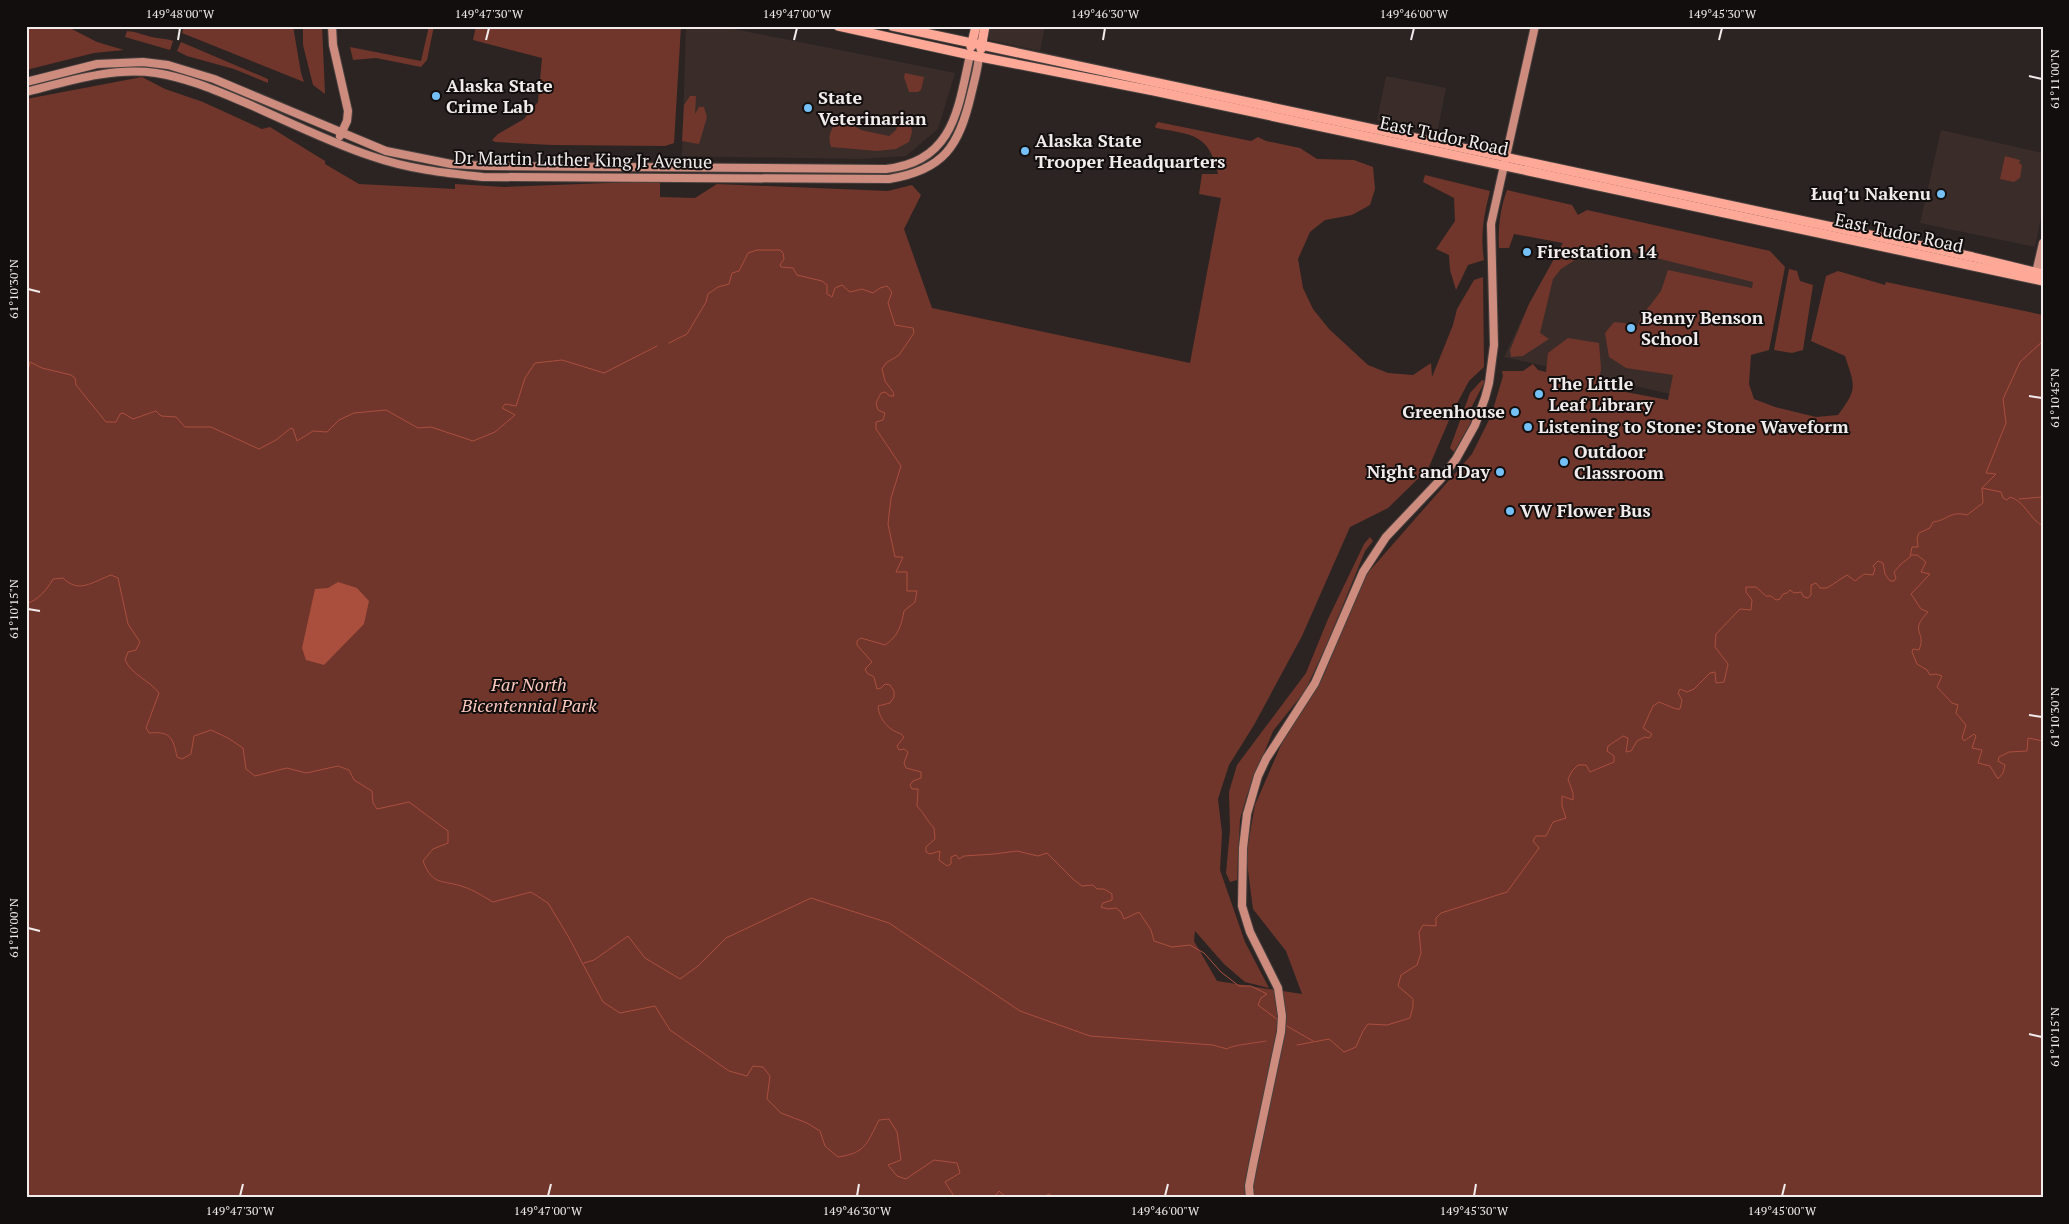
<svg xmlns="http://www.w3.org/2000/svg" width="2069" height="1224" viewBox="0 0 2069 1224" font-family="'PT Serif',serif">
  <rect width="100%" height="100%" fill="#2c2422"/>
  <g fill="#3a2c29">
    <polygon points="686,26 719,26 955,73 938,129 906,156 860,159 682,156"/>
    <polygon points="990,26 1045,26 1040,51 990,40 988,35"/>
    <polygon points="1386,76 1446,88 1437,133 1377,120"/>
    <polygon points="1941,130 2043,153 2043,207 2035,247 1920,223"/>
    <polygon points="1578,214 1759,253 1729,407 1504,357 1529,304"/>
  </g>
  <g fill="#70362b">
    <polygon points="26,26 66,26 97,42 124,50 94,53 26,70"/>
    <polygon points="184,26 293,26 301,73 304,82 182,33"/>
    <polygon points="303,26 322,26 325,94 313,85 303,45"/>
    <polygon points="429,26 434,26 427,60 421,67 376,58 353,60 350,47 421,61"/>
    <polygon points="476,26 681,26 674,143 665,146 552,145 495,142 492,140 498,134 524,119 538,102 542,58 473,40"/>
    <path d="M127,31C138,32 142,35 152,37C159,39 166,38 173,41L170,50L125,37Z"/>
    <polygon points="181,42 268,79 268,83 234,69 187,56 177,51"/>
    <polygon points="905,73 924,77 921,90 918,92 909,92 904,77"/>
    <path d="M142,77L165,89L203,102L262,129L270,127L325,161V164L359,184L455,189V184L504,187L660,181V197L695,198L717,184L888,191L912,185L921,195L904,229L932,308L1190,363L1221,198L1199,194L1202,174H1218C1209,133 1192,135 1156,128L1155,126L1158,122L1251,141L1258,137L1266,141L1300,148L1317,159L1354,160L1373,167L1375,189L1370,205L1352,215L1325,220L1310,232L1298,259L1303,288L1313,309L1329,329L1368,365L1388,373L1413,375L1431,363L1432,377L1453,325L1457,309L1474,280L1483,277L1484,367L1469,381L1453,411L1428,469L1388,508L1350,527L1302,636L1254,725L1229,765L1218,799L1222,833L1220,870L1245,942L1269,988L1245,982L1224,964L1195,931L1194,941L1217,981L1302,994L1286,951L1253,909L1246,855L1255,805L1284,738L1323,677L1365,576L1472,454L1491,416L1503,376L1502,371H1523L1533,364L1538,370L1546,372L1548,353L1568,338L1599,343L1601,368L1599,387L1668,400L1673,375L1626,368L1609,357L1605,333L1614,322L1625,323L1636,329L1641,317L1661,291L1668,270L1752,288L1753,282L1632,252L1595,247L1561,269L1553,279L1540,333L1549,339L1523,356L1511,357L1510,350L1529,304L1563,243L1514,234L1509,248H1499C1498,228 1500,209 1507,190L1572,205L1578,215L1587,210L1770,251L1785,267L1769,350L1751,355L1749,384L1754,399L1775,407L1816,417L1838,415C1858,388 1855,387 1845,356L1811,341L1826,276L1838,271L1885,285L1886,282L2043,315V1198H26V99Z"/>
    <polygon points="690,96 696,96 695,114 699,107 704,107 707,117 699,144 682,141 684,105"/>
    <path d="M840,119L849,122L861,130L889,136L896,130L898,124L904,121L911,125L912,132L909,142L896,149L877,151L831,147C827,136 831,127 840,119Z"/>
    <polygon points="2005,156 2020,160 2019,163 2022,165 2020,178 2014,182 2000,179"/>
    <path d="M1425,175L1490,191C1484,214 1480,236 1484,260L1468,265L1456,290L1450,270L1449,255L1436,249L1455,221L1454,198L1423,182Z"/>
    <polygon points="1789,269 1797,271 1800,281 1813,285 1803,350 1792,353 1774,350"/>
    <polygon points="1482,380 1485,381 1470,410 1471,422 1454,452 1450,448 1470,393"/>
    <polygon points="1370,537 1373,541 1365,551 1327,644 1305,691 1273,731 1247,795 1240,819 1237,880 1230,882 1226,873 1230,830 1229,792 1237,765 1306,673 1328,619 1364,544"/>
  </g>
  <polygon fill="#aa4e3e" points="338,582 357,588 369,601 364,624 324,665 306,660 302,648 315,589 328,588"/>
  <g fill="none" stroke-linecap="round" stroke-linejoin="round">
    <g stroke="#aa4e3e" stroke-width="1">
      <path d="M669,343L687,334L706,302L708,294L718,287L729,284L732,273L739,271L748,253L757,250H780L783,253L784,259L780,265L781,267L793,268L797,275L822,281L827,285V294L832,297L835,288L842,285L850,292L862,289L873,293L880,288L887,286L892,292L888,303L895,325L913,328L914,333L899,355L886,363L882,369L885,381L893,392L894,396H890L885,392L881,393L876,403L878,410L885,413L883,420L876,422V429L901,466L891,498L888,524L895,557H903L896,572H907V591H917L915,602L904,611C901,627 898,636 885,645L861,638L857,641V645L872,662L865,669L867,673L874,677L877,689L881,688L885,684L890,685L894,691V697L890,703L878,706C879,720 889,730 901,734L904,737L897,746L899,750L904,749L908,752L904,763L906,768L921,772V778L913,781L910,785L912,789H918L917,806C924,813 927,821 934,828L935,839L926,847V852L930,854L940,851L939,860L947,866L951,864V857L956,855L959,859L964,856L994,854L1017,851L1038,856L1047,853L1074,880L1082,886L1093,885L1097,889H1104L1112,894V900L1103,903L1101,907L1108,909L1116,908L1121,912L1124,919L1139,912L1151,930L1154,941L1172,947L1190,945L1204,953L1221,972L1239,986H1251L1267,994L1261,998L1258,1005L1278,1020"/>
      <polyline points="26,379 30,362 42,368 71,375 75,378 76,385 106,422 116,422 120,414 123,413 133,419 156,411 161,416 176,417 185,427 211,427 259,449 276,440 291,428 293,429 297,441 313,431 327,432 339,420 354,413 386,410 418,428 431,427 473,441 495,432 515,415 502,408 505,404 516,406 525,378 535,363 562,360 604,373 657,346"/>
      <polyline points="1982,488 1996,474 1986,473 2006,423 2003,399 2020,362 2043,341"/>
      <polyline points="2019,499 2043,497"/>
      <path d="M1911,555H1917L1926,562L1921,572L1930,574L1911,594L1921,609L1928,612C1908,633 1927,630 1919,650L1913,649L1912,652L1917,664L1927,670L1930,675L1936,674L1942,676L1937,687L1952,703L1958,705L1956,713L1966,725L1962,738L1964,741L1974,734L1976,736L1972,748L1982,750L1978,763L1990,766L1998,779L2003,773L2005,765L1998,761L1999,757L2009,752L2027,751L2028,738L2043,741"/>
      <path d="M26,604C38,600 47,590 53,579L63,578C79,594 92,582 111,575L118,578L128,624L140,642L136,650L128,652L125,660C132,675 149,680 159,693L146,728L149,733C170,731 173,737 177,757L182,759L191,754L194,736L211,730L228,738L243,748L246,769L255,776L287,768L306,773L338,766L349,770L354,780L372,791L373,803L377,809L409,802L448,831V843L433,849L423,861C433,887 442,879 464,887C474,890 484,897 493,902L531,892L548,903L568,936L603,1002L620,1013L655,1006L670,1030L729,1071L747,1076L753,1066L763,1067L770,1076L767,1099L781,1113L807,1123L820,1131L825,1146L838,1157C866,1153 867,1143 879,1120L889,1119L897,1132L901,1160L888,1165L897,1176L906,1179L934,1160L957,1163L960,1173L945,1182L954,1196L958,1198"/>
      <path d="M584,963L594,960L628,936L645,958L680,979L698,966L726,938L811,898L889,923L1020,1011L1090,1036L1213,1045L1227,1049C1232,1045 1256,1043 1266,1041"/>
      <polyline points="1285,1025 1313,1041"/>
      <path d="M1297,1045L1329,1039L1344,1052L1356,1047L1363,1031L1368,1024L1387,1025L1410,1018L1413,1006V999L1398,986L1401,975L1417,965L1421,953L1419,932L1423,925L1436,926V918L1441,913L1507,892L1539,848L1533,841L1536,836H1546L1553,822L1566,818L1562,806V796L1573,800V793L1568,779L1572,771L1578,765H1586L1590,772L1614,762V756L1607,751L1608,746L1623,736L1628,738L1626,752L1631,751L1637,741L1645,737L1649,738L1652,734L1643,728L1653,706L1659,702L1676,709H1680L1682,700L1678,693L1680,689L1687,692L1694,689L1710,673L1715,672L1716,683L1724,682L1728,664L1715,647L1716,634L1740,609L1751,610L1752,600L1746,592V587H1756L1766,596H1771L1776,600L1780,599L1783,594L1787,593L1790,590L1794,593L1801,592L1804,597L1808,598L1811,595V585L1816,583L1820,588H1827L1847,575L1855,581L1864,574L1873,575L1875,569L1873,566L1878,561L1883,563L1885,574L1890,581H1894L1896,578L1894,572L1901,564L1910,557L1912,547H1918L1917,538L1919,533L1930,528L1933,522C1946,521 1951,510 1967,515L1983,503L1982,488L2001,492L2003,498L2007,500L2010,497C2025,501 2029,519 2043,526"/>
      <polyline points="994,1198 999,1191 1007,1198"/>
      <polyline points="1041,1198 1049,1194 1055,1198"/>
    </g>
    <defs>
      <g id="secondary">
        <polyline points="332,26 333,45 348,111 347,121 340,136"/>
        <path d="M26,82L97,64L143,62L168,65L214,79L386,151L451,164L487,166L886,169C953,162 958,110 970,55"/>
        <path d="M26,92C69,81 112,67 156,73C188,78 217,91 246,103C287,121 329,142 371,156C408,169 445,173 483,177L889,179C944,170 959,146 971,95C974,82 978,69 979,56"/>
        <polyline points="2035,277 2043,243"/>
        <polyline points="1250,1198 1249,1186 1253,1165 1281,1032 1282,1016 1278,988 1250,932 1242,906 1243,848 1247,814 1258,776 1266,759 1315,683 1363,572 1386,537 1440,480 1456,459 1475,425 1485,398 1489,383 1494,345 1491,224 1535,26"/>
      </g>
      <g id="primary">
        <polyline points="838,26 970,55 1154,91 2043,281"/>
        <polyline points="892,26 1973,257 2043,274"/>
        <polyline points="971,47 976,26"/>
        <polyline points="981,49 985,26"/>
      </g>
    </defs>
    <use href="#secondary" stroke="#48403e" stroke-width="10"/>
    <use href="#primary" stroke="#48403e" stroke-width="11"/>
    <use href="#secondary" stroke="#ce8c7f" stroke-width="8"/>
    <use href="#primary" stroke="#fea897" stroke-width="9"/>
  </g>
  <path fill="none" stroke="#f1eceb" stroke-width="2" d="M178,40L180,28M486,40L489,28M794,40L797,28M1103,40L1105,28M1411,40L1414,28M1719,40L1722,28M2029,76L2042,79M28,289L40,292M2029,396L2042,398M28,609L40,611M2029,715L2042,717M28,928L40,931M2029,1034L2042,1037M240,1196L243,1184M548,1196L551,1184M857,1196L859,1184M1165,1196L1168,1184M1474,1196L1476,1184M1782,1196L1785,1184"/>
  <g fill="#75c0f6" stroke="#120e0d" stroke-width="2">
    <circle cx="436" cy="96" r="5"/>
    <circle cx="808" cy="108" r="5"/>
    <circle cx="1025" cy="151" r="5"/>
    <circle cx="1941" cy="194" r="5"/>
    <circle cx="1527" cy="252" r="5"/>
    <circle cx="1631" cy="328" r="5"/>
    <circle cx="1539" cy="394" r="5"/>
    <circle cx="1515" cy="412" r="5"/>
    <circle cx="1528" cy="427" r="5"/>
    <circle cx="1564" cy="462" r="5"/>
    <circle cx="1500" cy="472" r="5"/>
    <circle cx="1510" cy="511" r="5"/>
  </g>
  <g text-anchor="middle" stroke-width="4" stroke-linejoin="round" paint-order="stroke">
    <g font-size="18" font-weight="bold" fill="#f1eceb" stroke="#120e0d" text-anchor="start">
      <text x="446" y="92">Alaska State<tspan x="446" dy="21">Crime Lab</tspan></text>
      <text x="818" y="104">State<tspan x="818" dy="21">Veterinarian</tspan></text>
      <text x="1035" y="147">Alaska State<tspan x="1035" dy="21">Trooper Headquarters</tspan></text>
      <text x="1931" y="200" text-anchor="end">Łuq’u Nakenu</text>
      <text x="1537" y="258">Firestation 14</text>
      <text x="1641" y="324">Benny Benson<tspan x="1641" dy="21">School</tspan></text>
      <text x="1549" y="390">The Little<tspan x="1549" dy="21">Leaf Library</tspan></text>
      <text x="1505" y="418" text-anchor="end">Greenhouse</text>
      <text x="1538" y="433">Listening to Stone: Stone Waveform</text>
      <text x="1574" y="458">Outdoor<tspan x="1574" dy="21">Classroom</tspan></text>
      <text x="1490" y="478" text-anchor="end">Night and Day</text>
      <text x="1520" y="517">VW Flower Bus</text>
    </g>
    <g font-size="18" fill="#f1eceb" stroke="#120e0d">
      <text transform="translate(1444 136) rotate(12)" y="6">East Tudor Road</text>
      <text transform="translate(583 160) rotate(1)" y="6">Dr Martin Luther King Jr Avenue</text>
      <text transform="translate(1899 233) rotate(12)" y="6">East Tudor Road</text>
    </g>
    <g font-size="18" font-style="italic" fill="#fcc8bd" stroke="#120e0d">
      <text x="529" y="691">Far North<tspan x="529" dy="21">Bicentennial Park</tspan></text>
    </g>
  </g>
  <rect width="2069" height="1224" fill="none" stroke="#120e0d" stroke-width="55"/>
  <rect x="28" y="28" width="2014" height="1168" fill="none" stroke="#f1eceb" stroke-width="2"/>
  <g font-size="12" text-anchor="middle" fill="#f1eceb">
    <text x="180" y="18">149°48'00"W</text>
    <text x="489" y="18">149°47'30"W</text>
    <text x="797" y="18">149°47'00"W</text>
    <text x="1105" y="18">149°46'30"W</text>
    <text x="1414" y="18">149°46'00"W</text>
    <text x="1722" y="18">149°45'30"W</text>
    <text transform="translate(2055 79) rotate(-90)" y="4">61°11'00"N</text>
    <text transform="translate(14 289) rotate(-90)" y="4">61°10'30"N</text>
    <text transform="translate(2055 398) rotate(-90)" y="4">61°10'45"N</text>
    <text transform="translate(14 609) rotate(-90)" y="4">61°10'15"N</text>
    <text transform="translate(2055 717) rotate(-90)" y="4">61°10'30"N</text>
    <text transform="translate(14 928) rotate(-90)" y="4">61°10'00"N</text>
    <text transform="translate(2055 1037) rotate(-90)" y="4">61°10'15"N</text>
    <text x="240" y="1215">149°47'30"W</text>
    <text x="548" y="1215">149°47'00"W</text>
    <text x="857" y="1215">149°46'30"W</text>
    <text x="1165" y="1215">149°46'00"W</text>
    <text x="1474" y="1215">149°45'30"W</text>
    <text x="1782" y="1215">149°45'00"W</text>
  </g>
</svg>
